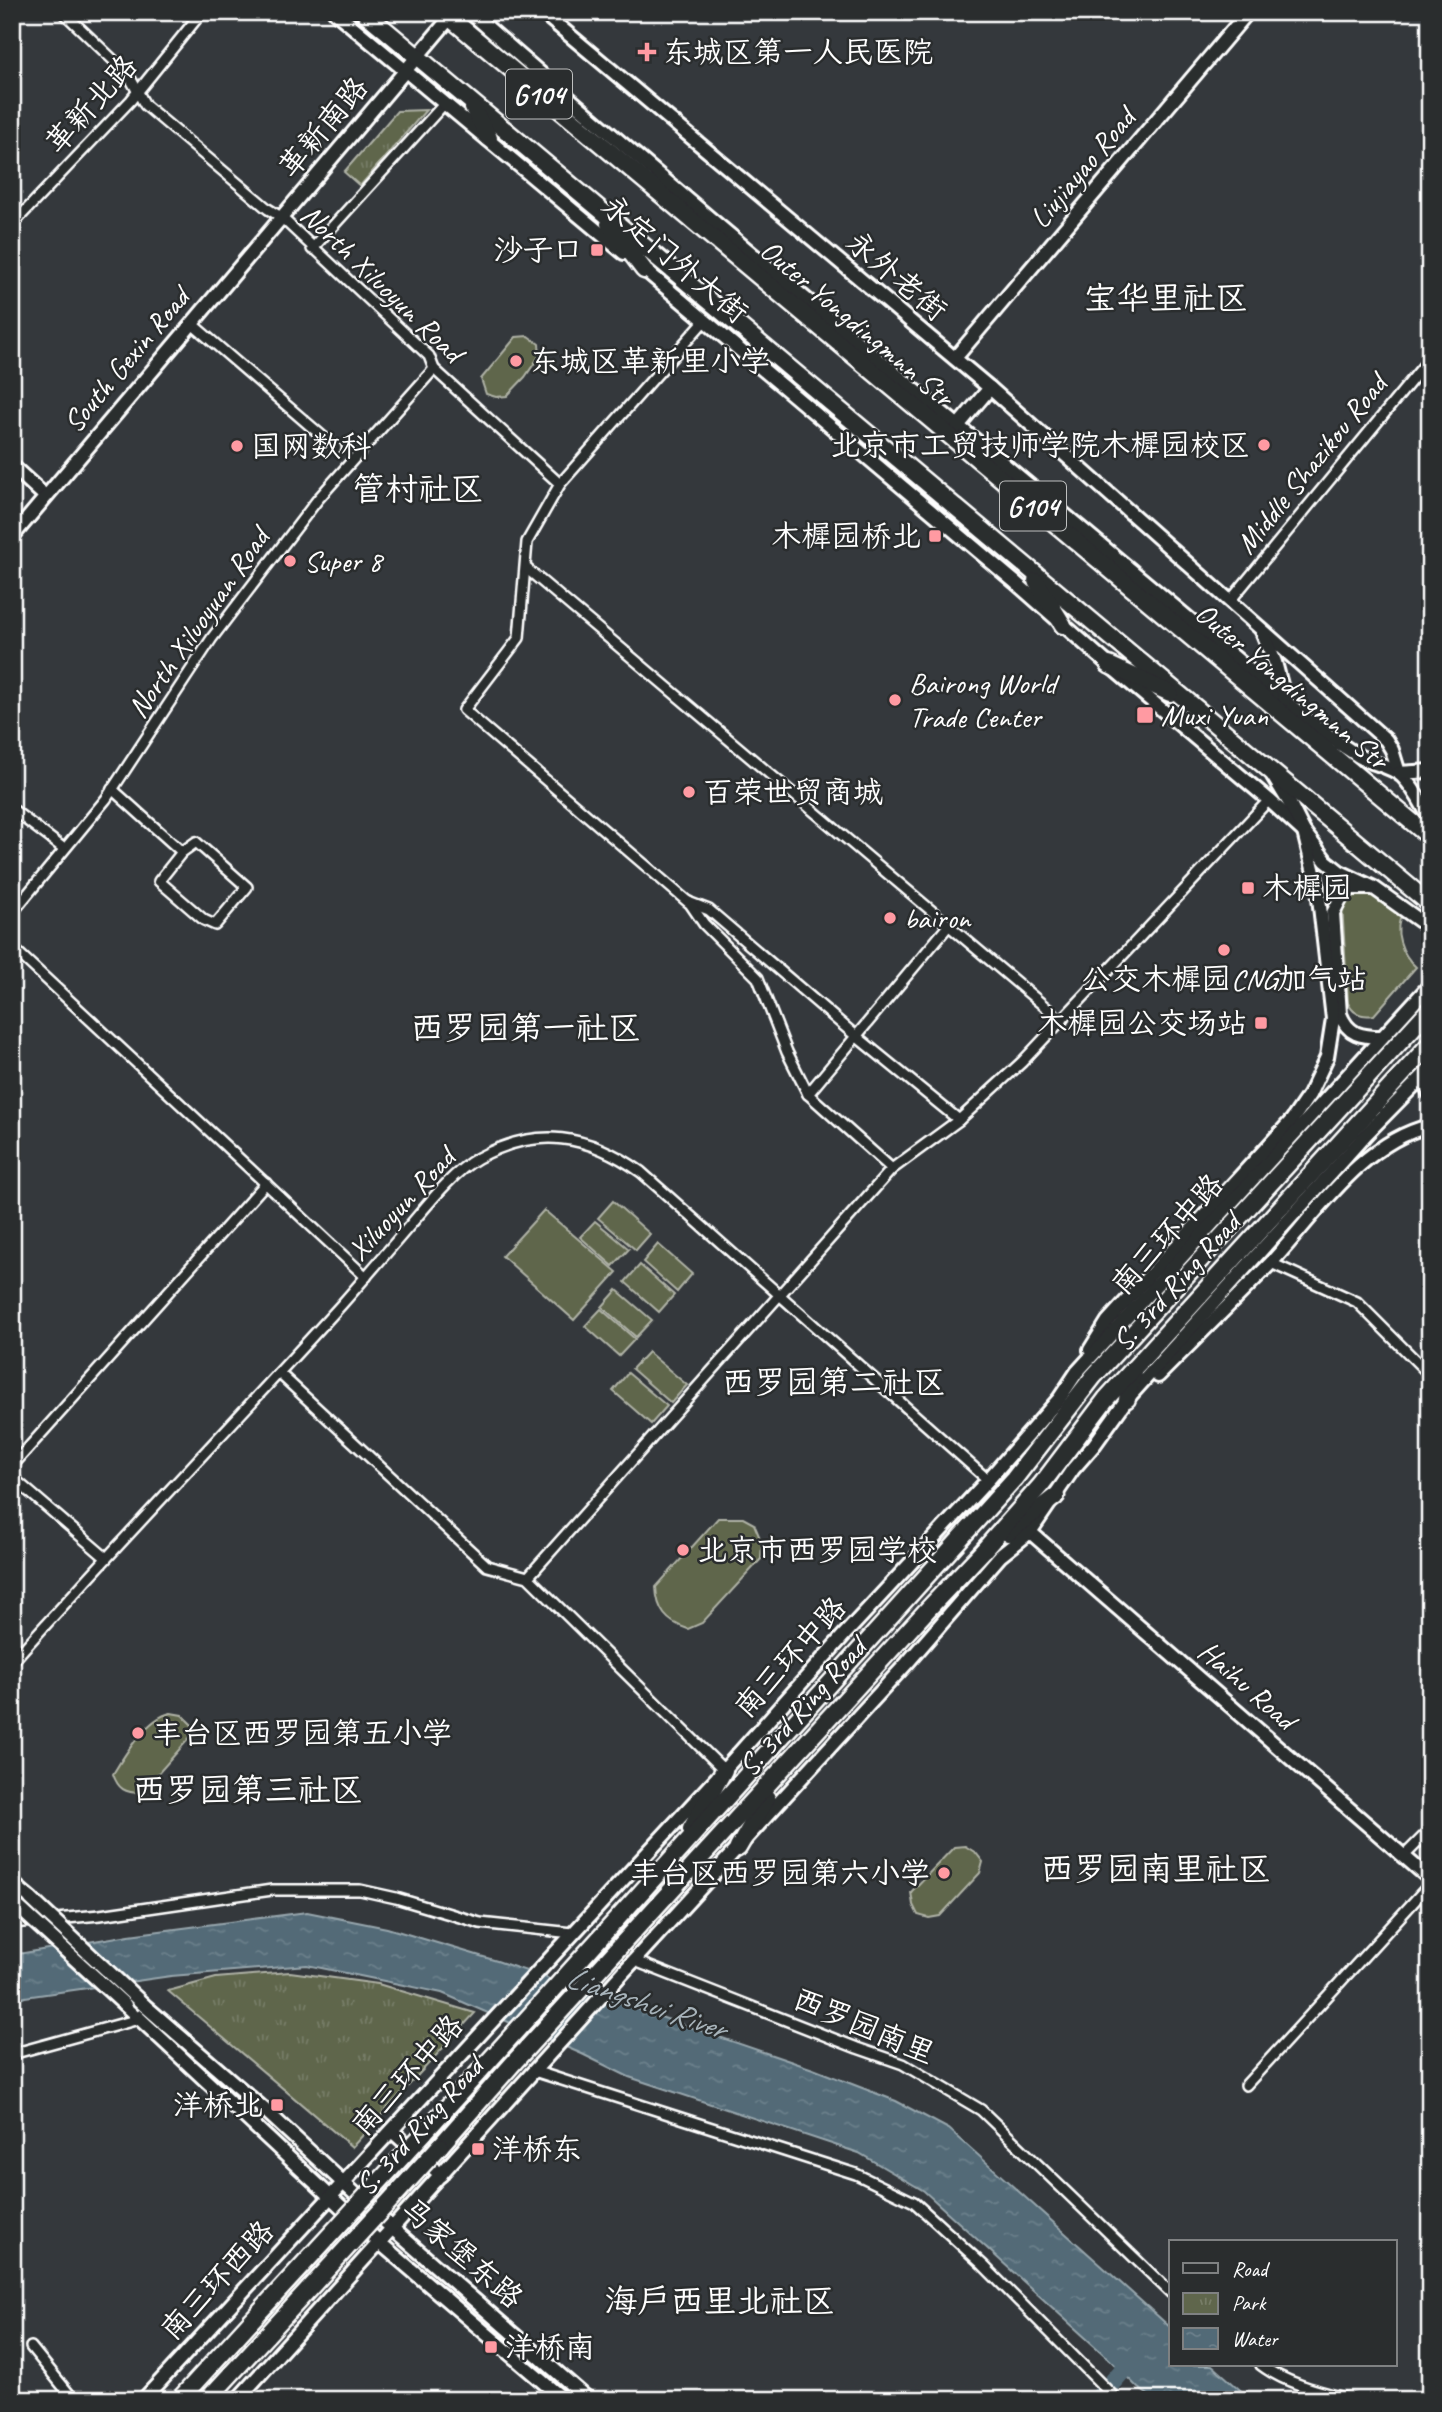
<svg xmlns="http://www.w3.org/2000/svg" width="1442" height="2412" viewBox="0 0 1442 2412" font-family="Caveat,'LXGW WenKai TC',sans-serif">
  <defs>
    <pattern id="park-tufts" width="24" height="20" patternUnits="userSpaceOnUse" patternTransform="scale(1.75)"><rect width="24" height="20" fill="#5f664c"/><path d="M3 7l-1-3M5 7V3M7 7l1-3M15 17l-1-3M17 17v-4M19 17l1-3" fill="none" stroke="#777d67"/></pattern>
    <pattern id="water-ripples" width="26" height="14" patternUnits="userSpaceOnUse" patternTransform="scale(1.75)"><rect width="26" height="14" fill="#526a77"/><path d="M2 4q2-2 4 0t4 0M15 11q2-2 4 0t4 0" fill="none" stroke="#6c808b"/></pattern>
  </defs>
  <rect width="100%" height="100%" fill="#34383c"/>
  <filter id="ink" filterUnits="userSpaceOnUse"><feTurbulence type="fractalNoise" baseFrequency=".0143" numOctaves="2"/><feDisplacementMap in="SourceGraphic" scale="14" xChannelSelector="R" yChannelSelector="G"/><feConvolveMatrix kernelMatrix="1 2 1 2 8 2 1 2 1" color-interpolation-filters="sRGB"/></filter>
  <g filter="url(#ink)">
    <g fill="#5f664c" stroke="#afb2a6" stroke-width="2">
      <polygon points="528,336 539,344 540,355 525,377 507,396 496,397 486,394 481,379 516,337"/>
      <path d="M1369,884L1403,913C1392,930 1402,955 1416,967L1374,1015C1362,1017 1353,1014 1348,1003L1342,905L1344,898Z"/>
      <polygon points="613,1201 650,1234 636,1250 598,1218"/>
      <polygon points="544,1210 617,1272 574,1320 502,1256"/>
      <polygon points="595,1221 629,1249 613,1266 580,1237"/>
      <polygon points="658,1244 692,1274 677,1292 643,1262"/>
      <polygon points="640,1265 674,1295 659,1312 625,1282"/>
      <polygon points="617,1290 652,1320 636,1337 602,1307"/>
      <polygon points="601,1309 635,1339 619,1356 585,1326"/>
      <polygon points="648,1352 687,1385 671,1403 632,1369"/>
      <polygon points="628,1373 667,1406 651,1424 613,1391"/>
      <path d="M718,1518H743L754,1524L762,1543L761,1559L702,1623L688,1629C666,1622 657,1610 656,1587Z"/>
      <path d="M171,1713L182,1715L192,1725V1735L141,1793C125,1793 118,1789 113,1774C125,1754 148,1717 171,1713Z"/>
      <polygon points="965,1846 976,1853 983,1862 980,1873 940,1916 929,1918 918,1915 913,1905 911,1892 954,1847"/>
    </g>
    <g fill="url(#park-tufts)" stroke="#afb2a6" stroke-width="2">
      <polygon points="426,110 360,186 344,172 397,111"/>
      <polygon points="290,1972 378,1984 475,2013 352,2147 168,1991 216,1978"/>
    </g>
    <polygon fill="url(#water-ripples)" stroke="#97a6ad" stroke-width="2" points="307,1912 387,1928 497,1961 813,2069 896,2101 949,2129 1171,2328 1171,2365 1212,2365 1247,2396 1256,2400 1156,2400 1138,2388 1110,2360 924,2191 859,2153 629,2077 582,2054 442,1993 307,1965 171,1976 25,1997 12,2002 12,1955 129,1935"/>
    <g fill="none" stroke-linecap="round" stroke-linejoin="round">
      <polyline stroke="#526a77" stroke-width="18" points="1097,2400 1136,2355"/>
      <defs>
        <g id="street">
          <polyline points="63,12 128,74 145,105 268,209 281,217 429,356 434,369 560,484"/>
          <polyline points="12,225 131,100 202,12"/>
          <polyline points="312,249 445,103"/>
          <polyline points="705,320 560,484 527,542 519,638 464,710 688,902 709,910 856,1036 959,1120"/>
          <polyline points="191,323 336,448"/>
          <polyline points="526,568 1062,1021"/>
          <polyline points="1230,601 1430,358"/>
          <polyline points="112,789 182,852 196,842 247,887 215,925 204,920 159,881 182,852"/>
          <polyline points="12,809 63,848"/>
          <polyline points="689,902 704,924 758,978 787,1052 808,1094 892,1169"/>
          <polyline points="12,913 106,799 212,638 318,499 434,369"/>
          <polyline points="12,947 366,1277"/>
          <polyline points="808,1094 949,925"/>
          <polyline points="1271,1263 1357,1302 1430,1375"/>
          <polyline points="279,1373 487,1566 528,1577 724,1770"/>
          <polyline points="12,1466 266,1183"/>
          <polyline points="12,1477 105,1557"/>
          <polyline points="528,1577 892,1169 959,1120 1022,1062 1269,800"/>
          <path d="M12,1662C120,1541 233,1424 342,1304C365,1278 388,1251 411,1224C429,1203 453,1172 478,1158C537,1126 588,1134 641,1172L988,1480"/>
          <polyline points="1404,1856 1430,1830"/>
          <polyline points="12,1923 100,1915 272,1890 360,1890 396,1898 480,1923 572,1933"/>
          <polyline points="635,1961 857,2048 903,2064 981,2110 1171,2293"/>
          <polyline points="12,2054 139,2019"/>
          <polyline points="534,2071 856,2174 914,2202 983,2265 1117,2400"/>
          <polyline points="1246,2085 1430,1884"/>
          <polyline points="31,2347 74,2400"/>
          <path d="M1261,2365C1286,2384 1322,2392 1353,2400"/>
        </g>
        <g id="secondary">
          <polyline points="335,12 624,253"/>
          <path d="M470,12C720,232 979,441 1233,656C1273,690 1312,727 1357,755C1370,764 1390,765 1402,776C1415,789 1421,803 1430,818"/>
          <polyline points="542,12 990,388 1386,740 1392,750 1399,773"/>
          <polyline points="638,264 1015,582 1109,665 1269,800 1304,832 1326,861 1340,872 1374,888 1430,928"/>
          <polyline points="955,358 1248,12"/>
          <polyline points="957,427 990,388"/>
          <polyline points="12,466 45,496"/>
          <polyline points="12,537 454,13"/>
          <polyline points="1262,631 1275,662 1285,700"/>
          <polyline points="1399,773 1430,771"/>
          <path d="M1371,888H1353L1344,892L1333,913L1340,1014C1348,1035 1361,1037 1382,1037"/>
          <polyline points="1422,1078 1430,1094"/>
          <polyline points="1090,1350 1108,1321 1292,1120 1309,1095 1327,1057 1333,1019 1318,889 1304,832 1290,804 1273,776"/>
          <path d="M1158,1376C1195,1339 1232,1302 1269,1265C1314,1217 1362,1141 1430,1126"/>
          <polyline points="1030,1532 1430,1879"/>
          <polyline points="12,1883 31,1899"/>
          <polyline points="125,2005 380,2243 564,2400"/>
          <polyline points="144,2005 266,2111 393,2229 589,2400"/>
          <polyline points="392,2131 441,2175"/>
          <polyline points="143,2400 724,1770 844,1635 988,1480 1059,1399 1077,1372 1430,985"/>
          <polyline points="237,2400 617,1979 907,1663 1000,1556 1030,1532 1073,1469 1094,1445 1127,1399 1367,1133 1430,1069"/>
        </g>
        <g id="highway">
          <polyline points="364,12 1430,904"/>
          <polyline points="443,12 1430,837"/>
          <polyline points="473,108 489,138"/>
          <polyline points="609,224 644,270"/>
          <polyline points="1036,581 1063,625"/>
          <polyline points="1109,665 1170,693"/>
          <polyline points="1127,1399 1133,1373"/>
          <polyline points="1008,1533 1056,1496"/>
          <polyline points="691,1829 724,1770"/>
          <polyline points="738,1848 767,1798"/>
          <polyline points="424,2133 1014,1479 1093,1377 1430,1009"/>
          <polyline points="440,2146 516,2060 929,1608 983,1551 1041,1485 1106,1399 1430,1044"/>
          <polyline points="179,2400 251,2321"/>
          <polyline points="207,2400 267,2335"/>
        </g>
      </defs>
      <use href="#street" stroke="#fff" stroke-width="14"/>
      <use href="#secondary" stroke="#fff" stroke-width="18"/>
      <use href="#highway" stroke="#fff" stroke-width="21"/>
      <use href="#street" stroke="#2a2d2e" stroke-width="9"/>
      <use href="#secondary" stroke="#2a2d2e" stroke-width="12"/>
      <use href="#highway" stroke="#2a2d2e" stroke-width="16"/>
      <defs>
        <g id="secondary-bridge">
          <polyline points="31,1899 144,2005"/>
          <polyline points="17,1906 125,2005"/>
        </g>
        <g id="highway-bridge">
          <polyline points="251,2321 424,2133"/>
          <polyline points="267,2335 440,2146"/>
        </g>
      </defs>
      <use href="#secondary-bridge" stroke="#fff" stroke-width="18" stroke-linecap="butt"/>
      <use href="#highway-bridge" stroke="#fff" stroke-width="21" stroke-linecap="butt"/>
      <use href="#secondary-bridge" stroke="#2a2d2e" stroke-width="12"/>
      <use href="#highway-bridge" stroke="#2a2d2e" stroke-width="16"/>
    </g>
  </g>
  <g fill="#ff9aa2" stroke="#2a2d2e" stroke-width="2.5">
    <path d="M643.5 41.5h7v7h7v7h-7v7h-7v-7h-7v-7h7z"/>
    <rect x="590" y="243" width="14" height="14" rx="3.5"/>
    <circle cx="516" cy="361" r="7"/>
    <circle cx="1264" cy="445" r="7"/>
    <circle cx="237" cy="446" r="7"/>
    <rect x="928" y="529" width="14" height="14" rx="3.5"/>
    <circle cx="290" cy="561" r="7"/>
    <circle cx="895" cy="700" r="7"/>
    <rect x="1136" y="706" width="18" height="18" rx="3.5"/>
    <circle cx="689" cy="792" r="7"/>
    <rect x="1241" y="881" width="14" height="14" rx="3.5"/>
    <circle cx="890" cy="918" r="7"/>
    <circle cx="1224" cy="950" r="7"/>
    <rect x="1254" y="1016" width="14" height="14" rx="3.5"/>
    <circle cx="683" cy="1550" r="7"/>
    <circle cx="138" cy="1733" r="7"/>
    <circle cx="944" cy="1873" r="7"/>
    <rect x="270" y="2098" width="14" height="14" rx="3.5"/>
    <rect x="471" y="2142" width="14" height="14" rx="3.5"/>
    <rect x="484" y="2340" width="14" height="14" rx="3.5"/>
  </g>
  <g text-anchor="middle" stroke-width="5" stroke-linejoin="round" paint-order="stroke">
    <g fill="#2a2d2e" stroke="#bfc0c0" stroke-width="2">
      <rect x="506" y="69.5" width="66" height="49" rx="5"/>
      <rect x="1000" y="481.5" width="66" height="49" rx="5"/>
    </g>
    <g font-size="28" font-weight="bold" fill="#fff">
      <text x="539" y="104">G104</text>
      <text x="1033" y="516">G104</text>
    </g>
    <g font-size="30" fill="#fff" stroke="#2a2d2e" text-anchor="start">
      <text x="663" y="62">东城区第一人民医院</text>
      <text x="583" y="260" text-anchor="end">沙子口</text>
      <text x="530" y="371">东城区革新里小学</text>
      <text x="1250" y="455" text-anchor="end">北京市工贸技师学院木樨园校区</text>
      <text x="251" y="456">国网数科</text>
      <text x="921" y="546" text-anchor="end">木樨园桥北</text>
      <text x="304" y="571">Super 8</text>
      <text x="909" y="693">Bairong World<tspan x="909" dy="34">Trade Center</tspan></text>
      <text x="1161" y="725">Muxi Yuan</text>
      <text x="703" y="802">百荣世贸商城</text>
      <text x="1262" y="898">木樨园</text>
      <text x="904" y="928">bairon</text>
      <text x="1224" y="989" text-anchor="middle">公交木樨园CNG加气站</text>
      <text x="1247" y="1033" text-anchor="end">木樨园公交场站</text>
      <text x="697" y="1560">北京市西罗园学校</text>
      <text x="152" y="1743">丰台区西罗园第五小学</text>
      <text x="930" y="1883" text-anchor="end">丰台区西罗园第六小学</text>
      <text x="263" y="2115" text-anchor="end">洋桥北</text>
      <text x="492" y="2159">洋桥东</text>
      <text x="505" y="2357">洋桥南</text>
    </g>
    <g font-size="30" fill="#fff" stroke="#2a2d2e">
      <text transform="translate(91 104) rotate(-48)" y="10">革新北路</text>
      <text transform="translate(323 127) rotate(-50)" y="10">革新南路</text>
      <text transform="translate(1082 168) rotate(-50)" y="10">Liujiayao Road</text>
      <text transform="translate(675 259) rotate(40)" y="10">永定门外大街</text>
      <text transform="translate(897 276) rotate(40)" y="10">永外老街</text>
      <text transform="translate(382 283) rotate(44)" y="10">North Xiluoyun Road</text>
      <text transform="translate(857 323) rotate(40)" y="10">Outer Yongdingmnn Str</text>
      <text transform="translate(126 360) rotate(-50)" y="10">South Gexin Road</text>
      <text transform="translate(1311 464) rotate(-51)" y="10">Middle Shazikou Road</text>
      <text transform="translate(198 623) rotate(-55)" y="10">North Xiluoyuan Road</text>
      <text transform="translate(1292 686) rotate(40)" y="10">Outer Yongdingmnn Str</text>
      <text transform="translate(401 1204) rotate(-47)" y="10">Xiluoyun Road</text>
      <text transform="translate(1167 1234) rotate(-48)" y="10">南三环中路</text>
      <text transform="translate(1176 1282) rotate(-48)" y="10">S. 3rd Ring Road</text>
      <text transform="translate(790 1657) rotate(-48)" y="10">南三环中路</text>
      <text transform="translate(1247 1685) rotate(41)" y="10">Haihu Road</text>
      <text transform="translate(802 1707) rotate(-48)" y="10">S. 3rd Ring Road</text>
      <text transform="translate(864 2026) rotate(23)" y="10">西罗园南里</text>
      <text transform="translate(407 2075) rotate(-48)" y="10">南三环中路</text>
      <text transform="translate(419 2126) rotate(-48)" y="10">S. 3rd Ring Road</text>
      <text transform="translate(462 2253) rotate(41)" y="10">马家堡东路</text>
      <text transform="translate(217 2280) rotate(-47)" y="10">南三环西路</text>
    </g>
    <g font-size="32" fill="#fff" stroke="#2a2d2e">
      <text x="834" y="1393">西罗园第二社区</text>
    </g>
    <g font-size="32" font-style="italic" fill="#a8b4bb" stroke="#2a2d2e">
      <text transform="translate(646 2002) rotate(19)" y="11">Liangshui River</text>
    </g>
    <g font-size="33" fill="#fff" stroke="#2a2d2e">
      <text x="1166" y="309">宝华里社区</text>
      <text x="418" y="500">管村社区</text>
      <text x="526" y="1039">西罗园第一社区</text>
      <text x="248" y="1801">西罗园第三社区</text>
      <text x="1156" y="1880">西罗园南里社区</text>
      <text x="720" y="2312">海户西里北社区</text>
    </g>
  </g>
  <rect width="1442" height="2412" fill="none" stroke="#2a2d2e" stroke-width="42"/>
  <rect x="21" y="21" width="1400" height="2370" fill="none" stroke="#fff" stroke-width="2.5" filter="url(#ink)"/>
  <rect x="1169" y="2240" width="228" height="126" fill="#2a2d2e" stroke="#7f8182" stroke-width="2"/>
  <rect x="1183" y="2263" width="35" height="10" fill="#2a2d2e" stroke="#7f8182" stroke-width="2"/>
  <text x="1232" y="2276" font-size="21" fill="#ffffff">Road</text>
  <rect x="1183" y="2293" width="35" height="21" fill="url(#park-tufts)" stroke="#7f8182" stroke-width="2"/>
  <text x="1232" y="2310" font-size="21" fill="#ffffff">Park</text>
  <rect x="1183" y="2328" width="35" height="21" fill="url(#water-ripples)" stroke="#7f8182" stroke-width="2"/>
  <text x="1232" y="2346" font-size="21" fill="#ffffff">Water</text>
</svg>
